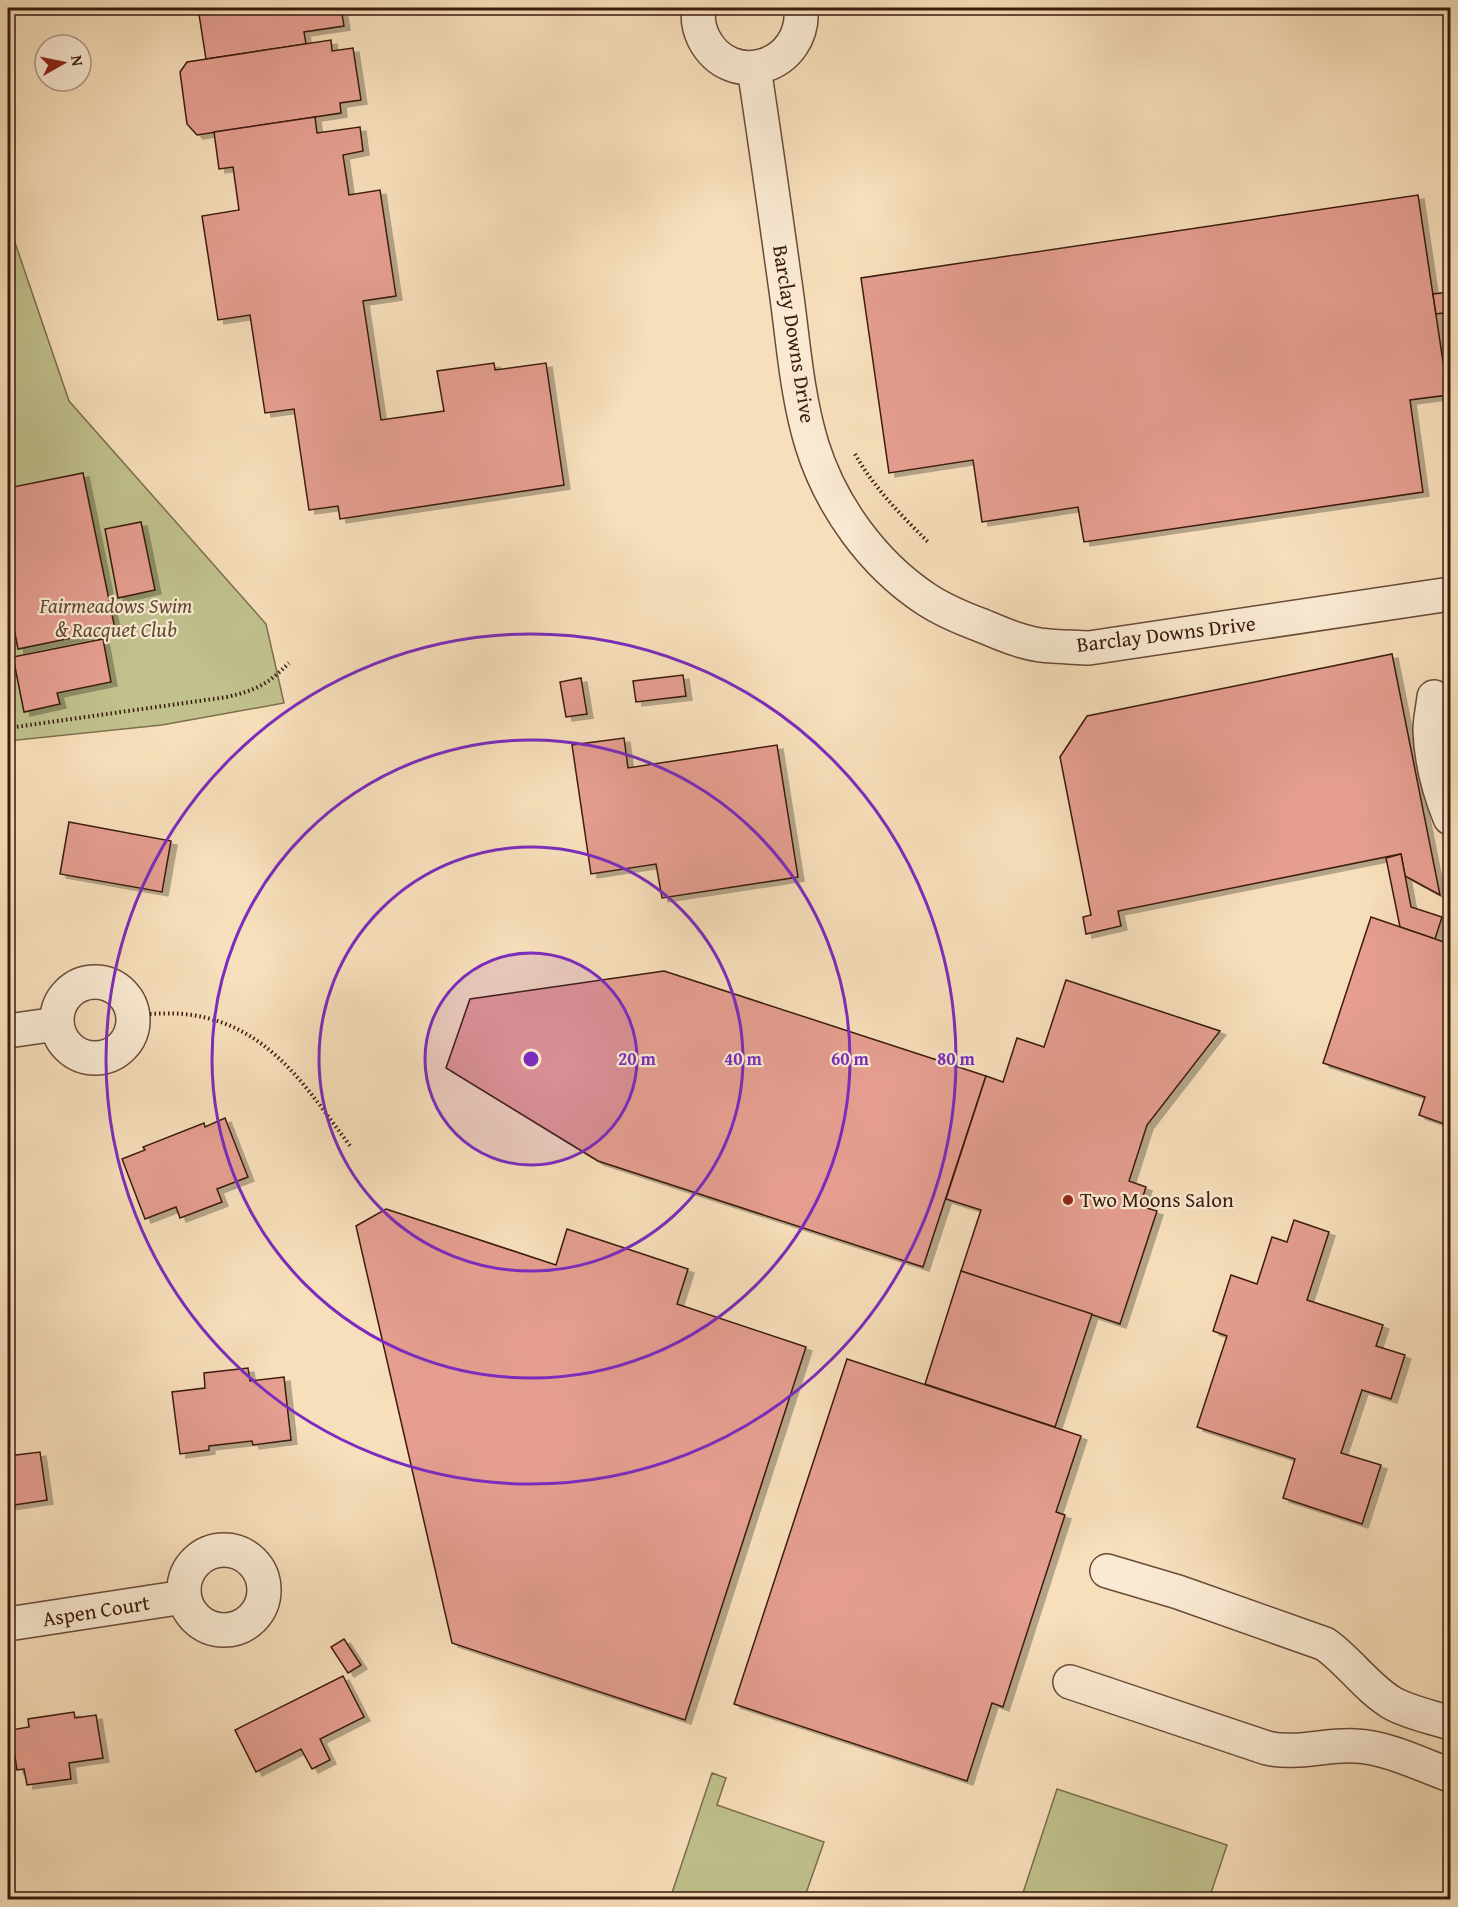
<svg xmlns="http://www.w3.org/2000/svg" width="1458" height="1907" viewBox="0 0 1458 1907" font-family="'Gentium Book Plus',serif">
  <defs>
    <filter id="shadow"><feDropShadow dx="6" dy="4" stdDeviation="0" flood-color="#0004"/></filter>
  </defs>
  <rect width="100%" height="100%" fill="#f7dfbb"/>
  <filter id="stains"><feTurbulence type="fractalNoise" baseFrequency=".00333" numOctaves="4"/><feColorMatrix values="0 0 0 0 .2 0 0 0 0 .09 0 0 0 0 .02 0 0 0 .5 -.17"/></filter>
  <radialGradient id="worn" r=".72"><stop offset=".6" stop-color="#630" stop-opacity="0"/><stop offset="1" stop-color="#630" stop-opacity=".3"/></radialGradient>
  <g fill="#c0c18d" stroke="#7d6e4d" stroke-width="1.5">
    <polygon points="8,222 69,401 266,624 284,703 162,725 8,741"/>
    <polygon points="712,1773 726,1778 717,1805 824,1842 804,1899 670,1899"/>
    <polygon points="1057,1789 1227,1845 1209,1899 1021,1899"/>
  </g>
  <g fill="#e59e90" stroke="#3a1a0d" stroke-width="1.5" filter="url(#shadow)">
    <polygon points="198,8 341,8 344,26 304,32 306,44 206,59"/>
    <polygon points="331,40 332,51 353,48 361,100 340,103 341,113 197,135 187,124 180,72 187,62"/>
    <polygon points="315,117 317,133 360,127 363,151 343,155 349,195 380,190 396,296 363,301 381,420 444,411 437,371 494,363 495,370 546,363 564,485 340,519 338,506 309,510 294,409 265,413 250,315 218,320 202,216 239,210 233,167 219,169 214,132"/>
    <polygon points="1418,195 1448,395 1410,400 1423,492 1084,542 1078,507 982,522 973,460 889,473 861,278"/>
    <polygon points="1450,292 1450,312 1436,314 1433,294"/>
    <polygon points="83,473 115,629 18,649 8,598 8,488"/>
    <polygon points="141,522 155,590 118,598 105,529"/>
    <polygon points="103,639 111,682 57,693 60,704 24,712 13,657"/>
    <polygon points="1392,654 1440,895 1405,876 1401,854 1118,911 1121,926 1086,934 1083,917 1091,915 1060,757 1087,716"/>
    <polygon points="683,675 686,696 636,702 633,681"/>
    <polygon points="581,678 587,714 566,717 560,682"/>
    <polygon points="624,738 628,768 777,745 798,877 662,898 656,864 591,874 572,745"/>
    <polygon points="69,822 171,841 162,892 60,874"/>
    <polygon points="1401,854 1411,907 1442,917 1435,939 1400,927 1386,858"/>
    <polygon points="1371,917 1450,944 1450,1126 1419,1115 1425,1097 1323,1063"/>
    <polygon points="664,971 986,1076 923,1267 598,1161 446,1068 470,999"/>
    <polygon points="1066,980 1220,1031 1147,1125 1129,1181 1146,1187 1140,1206 1157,1211 1120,1324 961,1271 981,1210 946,1199 986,1076 1003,1082 1017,1038 1044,1047"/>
    <polygon points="225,1118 248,1177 217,1189 222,1202 180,1218 176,1207 145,1219 122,1159 145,1150 143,1147 204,1123 205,1127"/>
    <polygon points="386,1209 556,1265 567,1229 688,1269 677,1304 806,1347 685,1720 452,1643 356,1226"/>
    <polygon points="1294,1220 1329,1232 1307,1300 1383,1325 1376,1346 1405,1355 1391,1399 1362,1390 1341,1453 1381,1465 1362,1524 1283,1498 1295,1459 1197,1427 1227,1336 1213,1331 1231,1275 1257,1284 1272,1237 1287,1242"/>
    <polygon points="961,1271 1092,1314 1055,1427 925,1384"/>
    <polygon points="847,1359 1081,1436 1056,1512 1065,1515 1003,1707 992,1703 967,1781 734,1704"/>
    <polygon points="248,1368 250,1381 284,1377 291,1440 253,1445 252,1441 209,1446 209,1450 180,1454 172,1392 205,1388 204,1373"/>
    <polygon points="40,1452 47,1500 8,1506 8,1456"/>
    <polygon points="344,1639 361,1665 348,1673 331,1647"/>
    <polygon points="343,1676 364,1717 320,1739 330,1760 312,1769 301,1749 256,1772 235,1730"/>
    <polygon points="74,1712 75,1718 96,1715 103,1758 69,1763 71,1779 27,1785 24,1769 17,1770 11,1730 29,1727 28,1719"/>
    <polygon points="106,1895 107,1900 77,1900"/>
  </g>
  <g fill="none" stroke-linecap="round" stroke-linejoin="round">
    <defs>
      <g id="minor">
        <path d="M699,8C697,19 699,29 704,39C731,91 806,67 801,8"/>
        <path d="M754,68C765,139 775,211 785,283C793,337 796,393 812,445C831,506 873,564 926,599C944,611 964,619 983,626C1002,634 1020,642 1040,645C1056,647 1073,647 1089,648L1450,594"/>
        <path d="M1434,697C1433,708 1430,719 1430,730C1431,759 1439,791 1450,818"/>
        <circle cx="95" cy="1020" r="38"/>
        <polyline points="8,1031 57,1024"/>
        <circle cx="224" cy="1590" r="40"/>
        <path d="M1107,1571L1178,1592L1325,1644C1349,1661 1367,1688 1392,1703C1410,1713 1432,1717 1450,1723"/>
        <polyline points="8,1624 184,1597"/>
        <path d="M1070,1682L1267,1748C1297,1755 1326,1744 1356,1746C1386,1747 1422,1765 1450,1775"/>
      </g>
    </defs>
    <use href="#minor" stroke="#694b38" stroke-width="36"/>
    <g stroke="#3a1a0d" stroke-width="4" stroke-dasharray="1.5 3" stroke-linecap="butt">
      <path d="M855,454C874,488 902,516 929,543"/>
      <path d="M8,728L227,697C256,690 267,685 289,663"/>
      <path d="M132,1015C152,1014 172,1012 192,1015C271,1027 307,1089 351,1147"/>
    </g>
    <use href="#minor" stroke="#faead3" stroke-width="33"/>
  </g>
  <circle cx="531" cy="1059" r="106" fill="#7b2cbf" fill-opacity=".12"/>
  <g fill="none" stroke="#7b2cbf" stroke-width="3">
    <circle cx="531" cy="1059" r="106"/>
    <circle cx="531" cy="1059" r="212"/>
    <circle cx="531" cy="1059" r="319"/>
    <circle cx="531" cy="1059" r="425"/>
  </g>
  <circle fill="#8f2418" stroke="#faead3" stroke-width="2" cx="1068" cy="1200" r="6"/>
  <g text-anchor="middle" stroke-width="4.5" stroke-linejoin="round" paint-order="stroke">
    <g font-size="21" fill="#3a1a0d" stroke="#faead3">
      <text transform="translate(794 334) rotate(81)" y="7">Barclay Downs Drive</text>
      <text transform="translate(1166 634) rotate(-7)" y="7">Barclay Downs Drive</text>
      <text transform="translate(96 1611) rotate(-9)" y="7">Aspen Court</text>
    </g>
    <g font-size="21" font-style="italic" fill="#624c33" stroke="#faead3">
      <text x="116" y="613">Fairmeadows Swim<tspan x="116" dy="24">&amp; Racquet Club</tspan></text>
    </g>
    <g font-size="21" fill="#3a1a0d" stroke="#faead3" text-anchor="start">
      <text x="1080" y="1207">Two Moons Salon</text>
    </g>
  </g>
  <circle cx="531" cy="1059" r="9" fill="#7b2cbf" stroke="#faead3" stroke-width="3"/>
  <g font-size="18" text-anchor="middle" font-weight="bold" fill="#7b2cbf" stroke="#faead3" stroke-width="4.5" stroke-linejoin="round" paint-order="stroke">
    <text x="637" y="1065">20 m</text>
    <text x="743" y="1065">40 m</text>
    <text x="850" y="1065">60 m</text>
    <text x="956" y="1065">80 m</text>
  </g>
  <rect width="1458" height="1907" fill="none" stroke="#f7dfbb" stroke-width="30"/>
  <rect x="9" y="9" width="1440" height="1889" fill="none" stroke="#3a1a0d" stroke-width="3"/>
  <rect x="15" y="15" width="1428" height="1877" fill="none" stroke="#3a1a0d" stroke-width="1.5"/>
  <g transform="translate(63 63) rotate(81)"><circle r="28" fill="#faead3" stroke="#ad9784" stroke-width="1.5"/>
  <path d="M0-4.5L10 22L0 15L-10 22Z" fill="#8f2418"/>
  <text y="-9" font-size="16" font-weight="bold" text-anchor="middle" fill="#3a1a0d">N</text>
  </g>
  <rect width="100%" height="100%" filter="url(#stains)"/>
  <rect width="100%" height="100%" fill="url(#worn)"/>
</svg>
